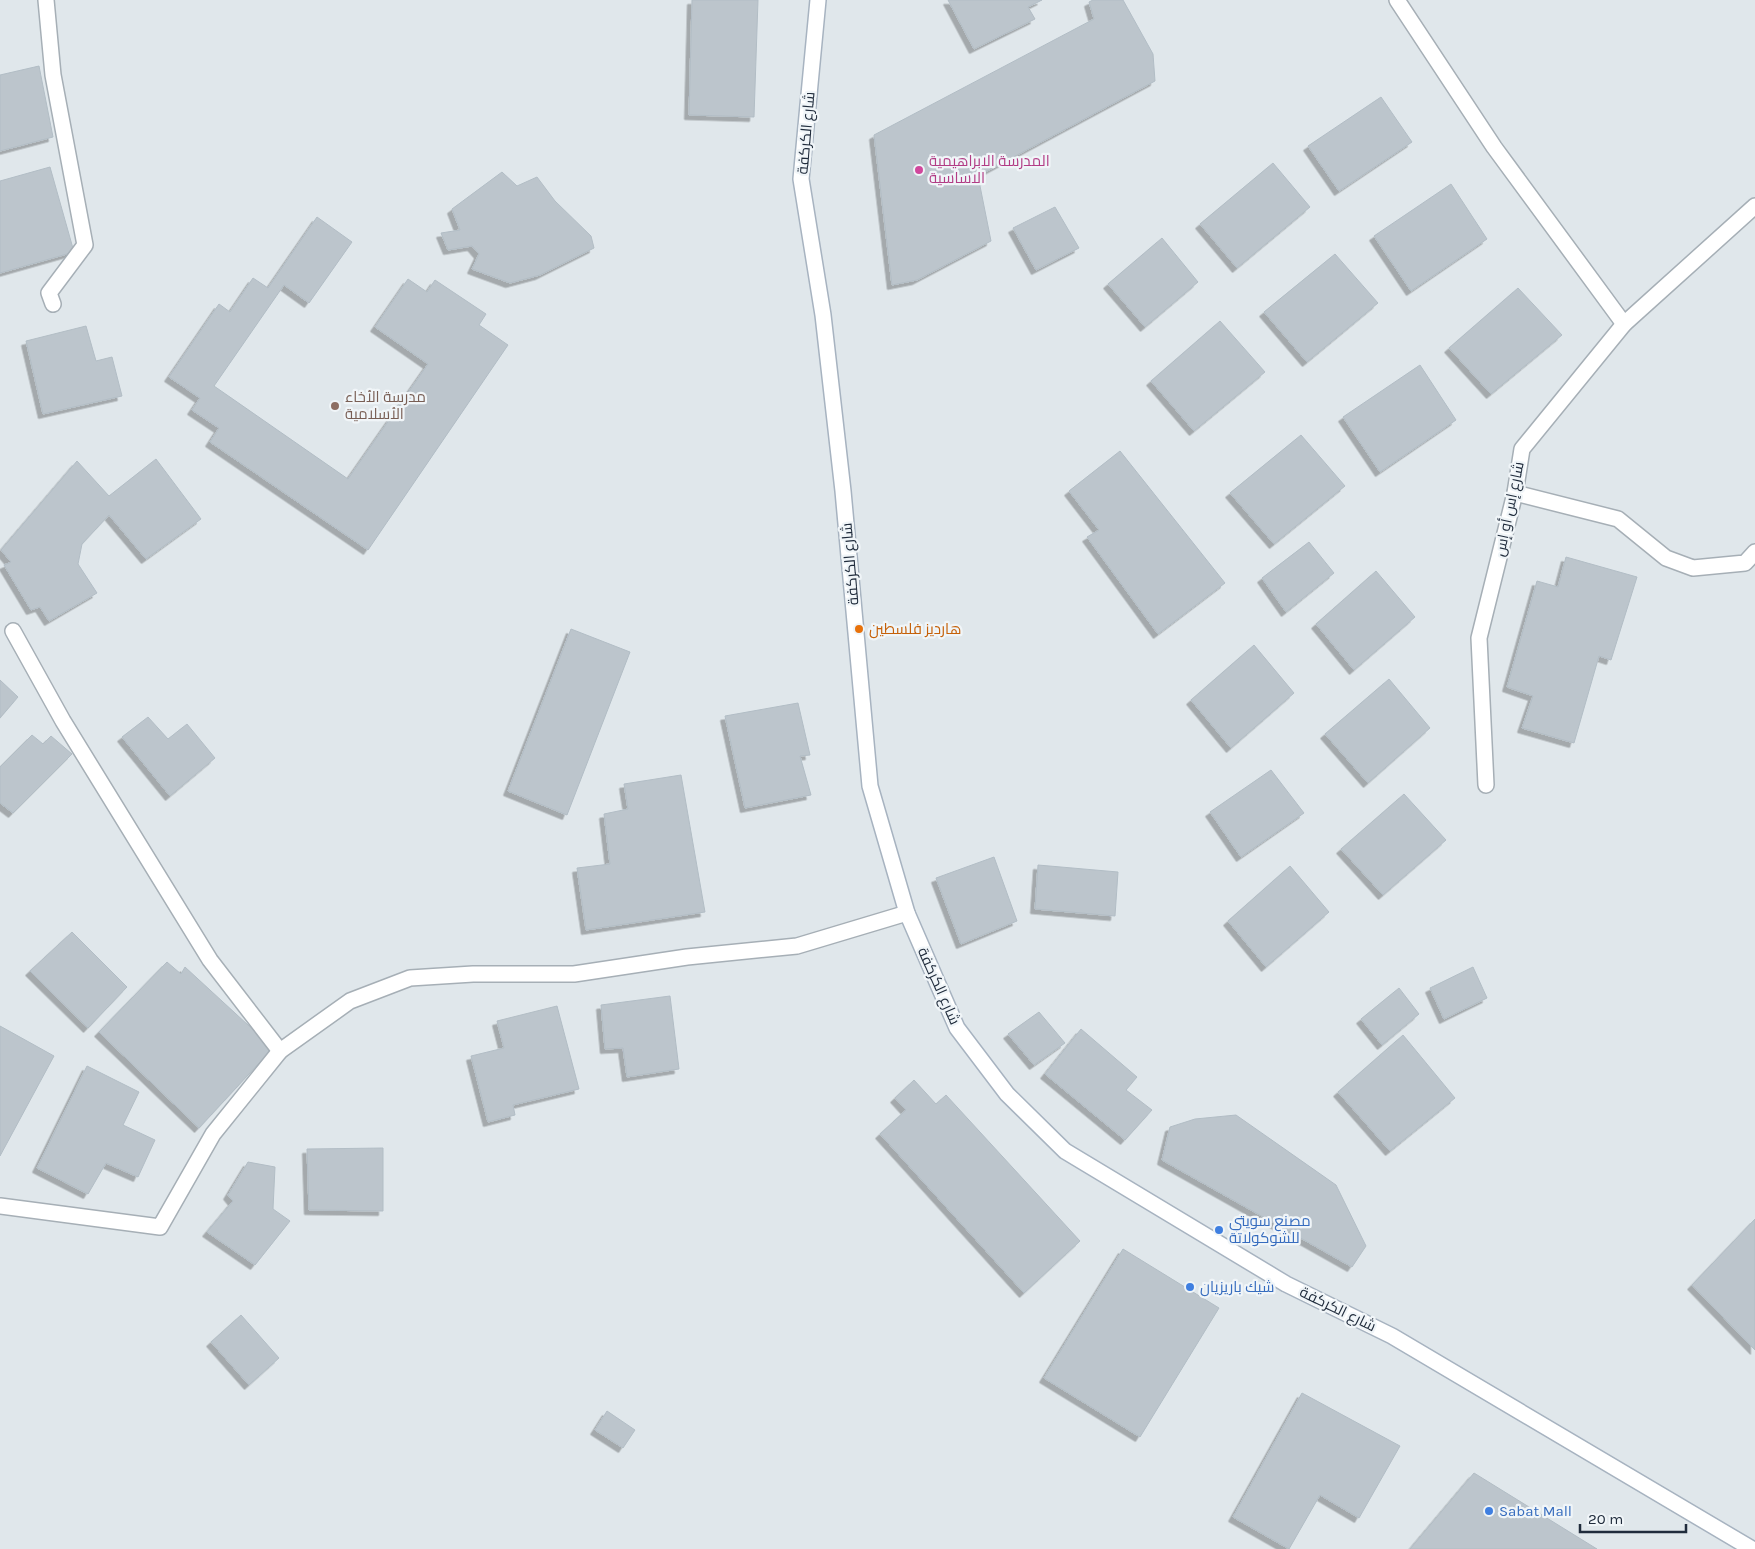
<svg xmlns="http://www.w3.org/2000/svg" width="1755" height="1549" viewBox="0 0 1755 1549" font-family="Karla,Cairo,sans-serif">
  <defs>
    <filter id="shadow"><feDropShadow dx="-4.5" dy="4.5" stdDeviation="0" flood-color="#0004"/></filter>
  </defs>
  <rect width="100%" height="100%" fill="#e0e7eb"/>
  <g fill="#bcc5cc" stroke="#b2bdc5" filter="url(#shadow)">
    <polygon points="692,0 758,0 754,117 689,115"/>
    <polygon points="948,0 1042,0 1028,7 1035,19 974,49"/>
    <polygon points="1093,0 1123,0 1153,54 1155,81 978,176 991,241 917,280 892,285 874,135 1094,19 1089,2"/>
    <polygon points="39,66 53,137 0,151 0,75"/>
    <polygon points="1381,97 1412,142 1339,191 1308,146"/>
    <polygon points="1273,163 1310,207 1237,268 1200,224"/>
    <polygon points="50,167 74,252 0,273 0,181"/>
    <polygon points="502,172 517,186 537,177 555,201 591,236 594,248 540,275 510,283 472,269 479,254 472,246 448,250 441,233 460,230 452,209"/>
    <polygon points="1451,184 1487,239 1411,291 1374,236"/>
    <polygon points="1055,207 1079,248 1036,270 1013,228"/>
    <polygon points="317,217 352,242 309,303 284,285 214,386 348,479 428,364 375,327 408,279 427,292 435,280 486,314 479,325 508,345 368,550 210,442 219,428 192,410 200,398 169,377 219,304 230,312 253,278 268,288"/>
    <polygon points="1162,238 1198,282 1145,327 1108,284"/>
    <polygon points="1335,254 1378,303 1307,362 1264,312"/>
    <polygon points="1518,288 1562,335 1491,394 1449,348"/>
    <polygon points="1220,321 1265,372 1194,431 1151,381"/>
    <polygon points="86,326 96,361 112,357 122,396 43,414 26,341"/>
    <polygon points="1420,365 1456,420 1380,472 1343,417"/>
    <polygon points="1301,435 1345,486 1274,544 1230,493"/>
    <polygon points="1120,451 1225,583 1158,634 1087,537 1099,530 1069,491"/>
    <polygon points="156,459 201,519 146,559 109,515 82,544 78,564 97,593 49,621 40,607 31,610 4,565 11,562 1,550 77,461 109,496"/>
    <polygon points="1309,542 1334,573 1286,612 1262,578"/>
    <polygon points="1566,557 1637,577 1611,660 1599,656 1574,743 1522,728 1533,696 1507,687 1537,581 1558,587"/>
    <polygon points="1376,571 1415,617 1354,670 1316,624"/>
    <polygon points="571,629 630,652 567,815 508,791"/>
    <polygon points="1254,645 1294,693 1231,748 1191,700"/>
    <polygon points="1389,679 1430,728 1368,783 1325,734"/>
    <polygon points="0,680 18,697 0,718"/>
    <polygon points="798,703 810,755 800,756 811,795 745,808 725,716"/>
    <polygon points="148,717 168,739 187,724 215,758 170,796 122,737"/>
    <polygon points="32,735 43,744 51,736 72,754 13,813 0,803 0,767"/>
    <polygon points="1271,770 1304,813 1241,857 1210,812"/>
    <polygon points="681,775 705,912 586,930 577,868 610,864 604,814 628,809 624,784"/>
    <polygon points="1404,794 1446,840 1383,895 1341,849"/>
    <polygon points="994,857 1017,921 961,944 936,878"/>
    <polygon points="1038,865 1118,872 1115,916 1035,909"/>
    <polygon points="1290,866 1329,912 1266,967 1228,921"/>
    <polygon points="72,932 127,987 88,1028 30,971"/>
    <polygon points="167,962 181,974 185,967 273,1048 199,1128 99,1032"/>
    <polygon points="1473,967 1487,998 1444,1019 1430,988"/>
    <polygon points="1399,988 1419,1014 1382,1045 1361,1019"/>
    <polygon points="670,996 679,1069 627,1077 623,1048 605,1049 601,1005"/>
    <polygon points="557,1006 579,1089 513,1105 515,1115 488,1122 471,1056 504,1048 497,1021"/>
    <polygon points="1039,1012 1065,1043 1034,1065 1008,1034"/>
    <polygon points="0,1026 54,1056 0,1156"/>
    <polygon points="1081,1029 1137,1077 1126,1090 1152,1110 1125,1140 1045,1074"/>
    <polygon points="1403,1035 1455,1098 1390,1151 1338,1092"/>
    <polygon points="87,1066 139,1092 123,1125 155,1140 138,1177 106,1163 88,1194 37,1168"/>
    <polygon points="914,1080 936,1104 946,1095 1080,1241 1024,1293 880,1134 906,1110 895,1098"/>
    <polygon points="1236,1115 1336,1185 1366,1246 1352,1267 1162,1160 1170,1127 1195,1119"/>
    <polygon points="383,1148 383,1211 309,1210 307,1149"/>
    <polygon points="248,1162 275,1167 273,1209 290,1221 255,1265 207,1232 233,1201 228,1195"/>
    <polygon points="1755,1219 1755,1350 1692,1285"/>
    <polygon points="1123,1249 1219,1308 1140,1437 1044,1378"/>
    <polygon points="241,1315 279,1358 249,1385 211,1342"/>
    <polygon points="1302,1393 1400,1446 1359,1518 1320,1495 1289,1549 1233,1517"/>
    <polygon points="607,1411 635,1430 623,1448 595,1430"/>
    <polygon points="1474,1473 1597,1549 1410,1549"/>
  </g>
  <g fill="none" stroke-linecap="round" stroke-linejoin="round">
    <defs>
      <g id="street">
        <polyline points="46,0 53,75 85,245 49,293 53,304"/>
        <polyline points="1397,0 1494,147 1624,324"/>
        <polyline points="1515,493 1618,519 1666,558 1693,568 1745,563 1755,552"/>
        <polyline points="13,631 63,721 210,960 280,1051"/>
        <polyline points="1486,785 1479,638 1515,493 1522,449 1624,324 1755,206"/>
        <polyline points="0,1206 160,1227 213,1134 280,1051 350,1001 410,978 473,974 574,974 687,957 797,946 907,913"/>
      </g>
      <polyline id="secondary" points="818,0 801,179 823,315 843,491 870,786 907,913 957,1028 1007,1094 1065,1151 1286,1284 1392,1336 1752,1549"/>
    </defs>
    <use href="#street" stroke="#a6afb6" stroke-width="18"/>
    <use href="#secondary" stroke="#a7b3c0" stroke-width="18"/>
    <use href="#street" stroke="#fff" stroke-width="15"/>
    <use href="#secondary" stroke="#fff" stroke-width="15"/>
  </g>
  <circle fill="#d1479c" stroke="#f0f5f8" stroke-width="2" cx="919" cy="170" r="5"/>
  <circle fill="#8d6e63" stroke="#f0f5f8" stroke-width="2" cx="335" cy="406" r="5"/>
  <circle fill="#e8710a" stroke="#f0f5f8" stroke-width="2" cx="859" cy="629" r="5"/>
  <g fill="#3f7fe0" stroke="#f0f5f8" stroke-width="2">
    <circle cx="1219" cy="1230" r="5"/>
    <circle cx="1190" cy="1287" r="5"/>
    <circle cx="1489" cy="1511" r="5"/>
  </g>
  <g text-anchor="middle" stroke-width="4.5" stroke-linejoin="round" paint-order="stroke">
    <g font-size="15" fill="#202c3c" stroke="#f0f5f8">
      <text transform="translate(806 133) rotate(-85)" y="5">شارع الكركفة</text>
      <text transform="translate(1509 509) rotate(-78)" y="5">شارع إس أو إس</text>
      <text transform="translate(850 564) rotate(-95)" y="5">شارع الكركفة</text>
      <text transform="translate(939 986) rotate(66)" y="5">شارع الكركفة</text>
      <text transform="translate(1338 1309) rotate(26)" y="5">شارع الكركفة</text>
    </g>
    <g font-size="15" fill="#b23c85" stroke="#f0f5f8" text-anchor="start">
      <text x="929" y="166">المدرسة الابراهيمية<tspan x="929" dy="17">الاساسية</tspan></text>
    </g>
    <g font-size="15" fill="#785e54" stroke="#f0f5f8" text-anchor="start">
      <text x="345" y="402">مدرسة الأخاء<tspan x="345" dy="17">الأسلامية</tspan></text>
    </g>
    <g font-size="15" fill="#c56008" stroke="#f0f5f8" text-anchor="start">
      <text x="869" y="634">هارديز فلسطين</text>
    </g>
    <g font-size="15" fill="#366cbe" stroke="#f0f5f8" text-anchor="start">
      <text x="1229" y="1226">مصنع سويتي<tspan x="1229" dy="17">للشوكولاتة</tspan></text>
      <text x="1200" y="1292">شيك باريزيان</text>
      <text x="1499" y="1516">Sabat Mall</text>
    </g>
  </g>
  <path d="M1580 1524v8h106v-8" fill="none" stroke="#202c3c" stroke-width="2.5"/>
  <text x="1588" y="1524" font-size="15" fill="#202c3c" stroke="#f0f5f8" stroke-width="4" paint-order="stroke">20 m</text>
</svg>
